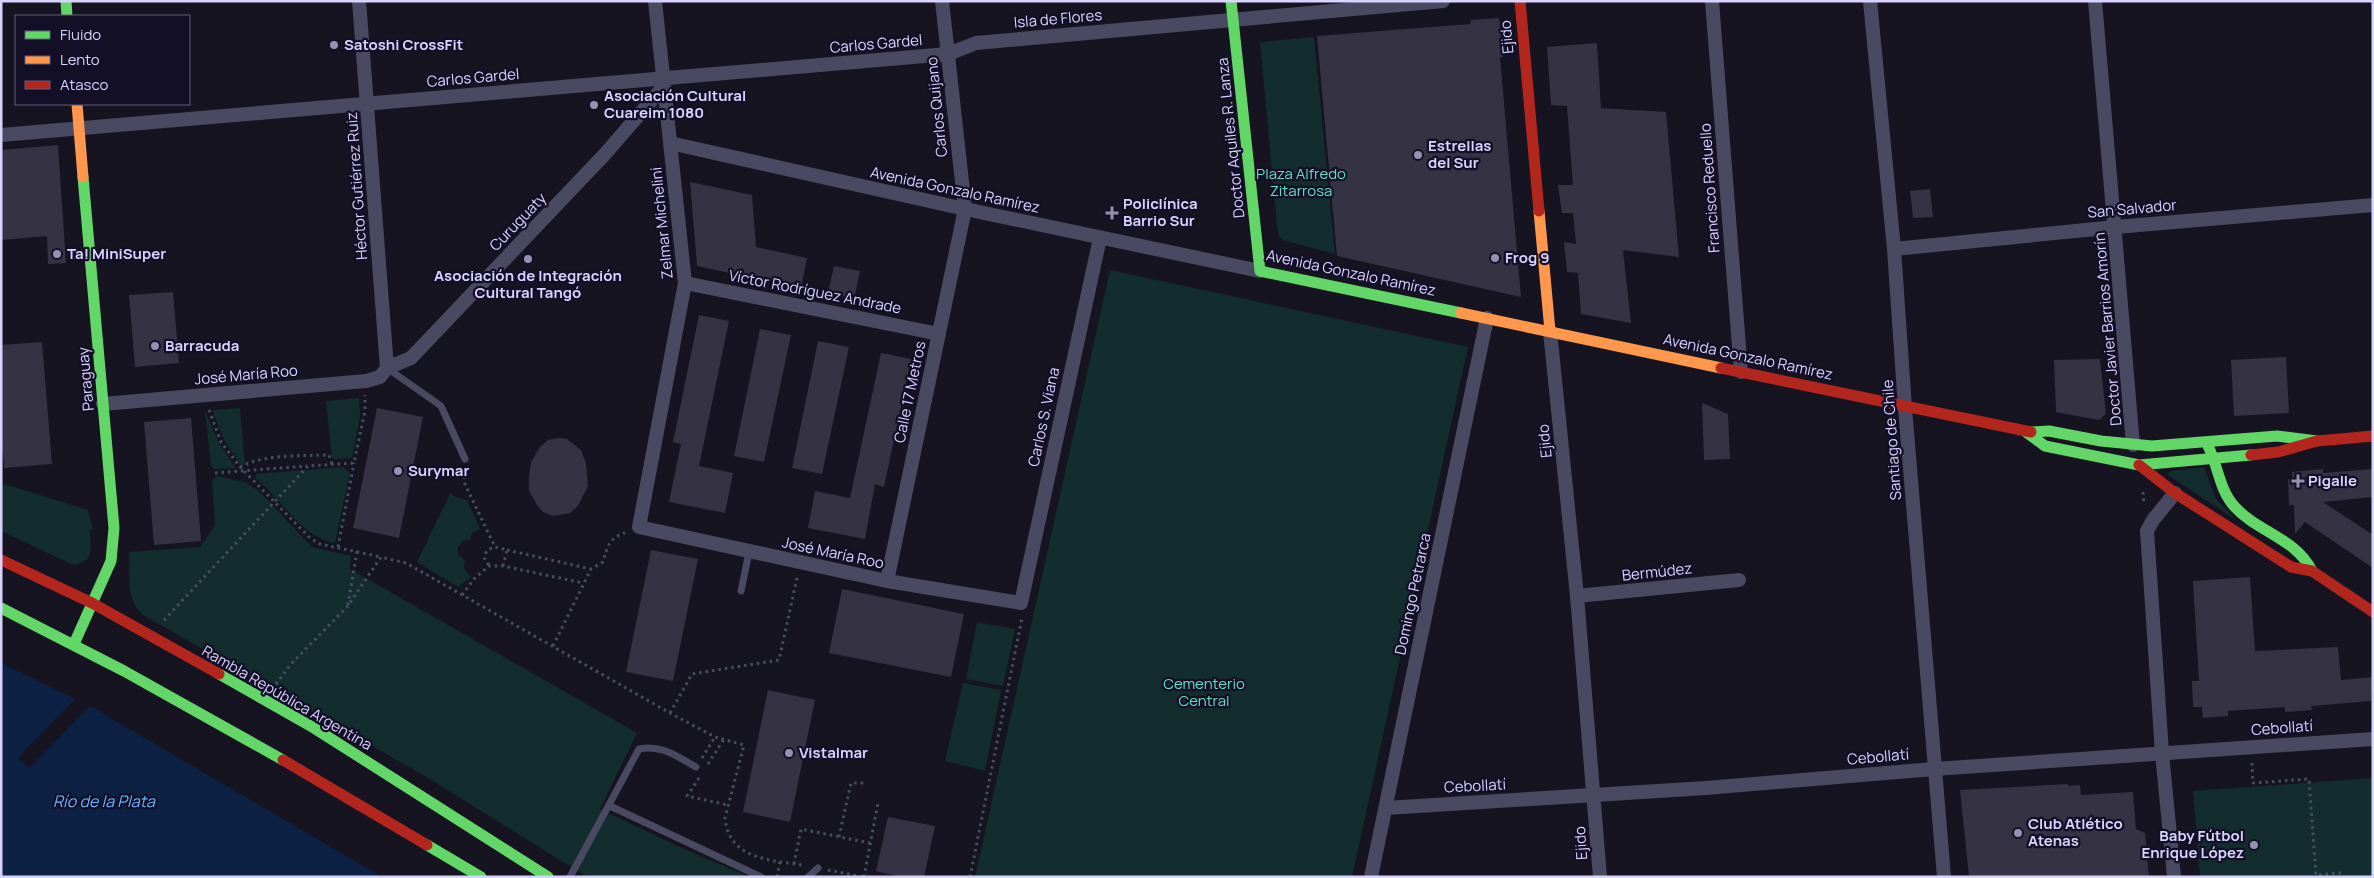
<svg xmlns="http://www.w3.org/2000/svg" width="2374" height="878" viewBox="0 0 2374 878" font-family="Manrope,sans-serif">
  <rect width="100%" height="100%" fill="#161421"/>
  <g fill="#132c2d">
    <polygon points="1314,37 1335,254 1283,240 1278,235 1260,42"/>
    <polygon points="1110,270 1468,347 1352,877 975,877"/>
    <polygon points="359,398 360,416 352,458 332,459 326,401"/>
    <polygon points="240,408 245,465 240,464 224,440 212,410"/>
    <polygon points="205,411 219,443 236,468 214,469 211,465"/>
    <path d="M343,467L350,472L335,543C301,538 281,498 255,478L256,474Z"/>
    <polygon points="2204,467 2216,499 2236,520 2168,475 2170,471"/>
    <path d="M217,476L245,482L259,491L312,547L351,556L350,569L637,733L600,809L680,847L750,877H587L428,778L143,615C125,599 130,575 129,552L200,547L215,525L212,480Z"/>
    <polygon points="1,483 88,510 93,529 90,530 91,549 88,559 76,565 69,563 1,531"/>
    <polygon points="451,492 453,496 467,500 480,529 472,533 470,540 464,540 458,547 458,554 465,561 464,568 471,577 458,587 417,562"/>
    <polygon points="977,622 1015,629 1003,686 966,679"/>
    <polygon points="963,683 1001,690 985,771 945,761"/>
    <polygon points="2373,778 2373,877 2200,877 2193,791"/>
  </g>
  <polygon fill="#0d2144" points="1,663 75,699 18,758 29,768 90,706 382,877 1,877"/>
  <g fill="#343243">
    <polygon points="1499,18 1503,57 1500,57 1521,297 1337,256 1317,36 1470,24 1471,20"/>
    <polygon points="1597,43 1601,108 1666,112 1679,257 1623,250 1631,323 1581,314 1578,273 1567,272 1564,242 1576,244 1573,213 1562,213 1558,185 1573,185 1567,106 1551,105 1547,47"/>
    <polygon points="58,145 66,263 48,264 47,236 1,240 1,150"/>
    <polygon points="690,182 752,195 756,247 807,258 801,288 697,266"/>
    <polygon points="1930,189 1933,217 1913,218 1910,191"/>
    <polygon points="834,266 860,271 854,299 828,293"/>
    <polygon points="173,292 179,363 135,367 129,295"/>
    <polygon points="699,315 729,321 699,466 733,473 725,513 669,502 681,444 673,442"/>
    <polygon points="760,329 791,335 764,462 734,456"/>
    <polygon points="818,341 849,347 822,474 792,468"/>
    <polygon points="42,342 52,464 4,468 1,432 1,345"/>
    <polygon points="881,353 911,359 884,487 875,484 865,539 808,528 815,491 850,498"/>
    <polygon points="2286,357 2289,413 2234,416 2231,360"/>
    <polygon points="2100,359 2106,414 2099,420 2056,412 2054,360"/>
    <polygon points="1702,403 1728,414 1730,459 1704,460"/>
    <polygon points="377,408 423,417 399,538 353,528"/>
    <polygon points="191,418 201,541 154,545 144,422"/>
    <polygon points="559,438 567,439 581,450 586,463 588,486 578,506 570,513 553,516 543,512 537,505 529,491 529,477 531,462 540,447 548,440"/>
    <polygon points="2323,469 2323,473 2373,469 2373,497 2323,502 2373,535 2373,568 2305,522 2295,534 2294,505 2289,505 2288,479 2292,478 2292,472"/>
    <polygon points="651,550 698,559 673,681 626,672"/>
    <polygon points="2250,577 2255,651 2338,647 2341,680 2373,677 2371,701 2311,706 2312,710 2285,712 2285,707 2228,711 2228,716 2203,718 2202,707 2193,707 2192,681 2199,681 2193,581"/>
    <polygon points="842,589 964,614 951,677 829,653"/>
    <polygon points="768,690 815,700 790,822 743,812"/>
    <polygon points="2068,784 2068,786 2080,785 2081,795 2133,792 2136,829 2145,833 2149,877 1969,877 1960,790"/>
    <polygon points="888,817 935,826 924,877 901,877 876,871"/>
  </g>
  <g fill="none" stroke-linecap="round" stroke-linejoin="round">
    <g stroke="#44505f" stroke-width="3" stroke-dasharray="2.5 4" stroke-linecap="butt">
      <polyline points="209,410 221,442 240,467 310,538 320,544 381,557"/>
      <path d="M240,467C263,454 303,456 329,455L332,464"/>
      <polyline points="465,470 464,482 495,547 507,550 503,566"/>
      <polyline points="215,473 307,466"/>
      <polyline points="2143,492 2144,505"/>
      <polyline points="338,547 354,463"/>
      <polyline points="507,550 591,569"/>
      <path d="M489,565C483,560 484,557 487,550L495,547"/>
      <polyline points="462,595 474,579 489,566 503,566 583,583"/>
      <polyline points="348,605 357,551"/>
      <polyline points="164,620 308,466 354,463 365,411 365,395"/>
      <path d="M553,646L591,569L603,562C607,547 609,538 625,533"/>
      <path d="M276,684L290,665L347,607L381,557L406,563L670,713L715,737L744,745L725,818C729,859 769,860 802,865"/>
      <polyline points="670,713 692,674 779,660 797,578"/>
      <polyline points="702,758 715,737"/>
      <polyline points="2252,763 2253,783 2309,779 2316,875 2342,873 2343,877"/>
      <polyline points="708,764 724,739"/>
      <polyline points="699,778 687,796 728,805"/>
      <polyline points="839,837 851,783 864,783"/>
      <polyline points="794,864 801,829 870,843"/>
      <polyline points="828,870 863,877"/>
      <polyline points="777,877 780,861"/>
      <polyline points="864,877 878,803"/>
      <polyline points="970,877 1022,618"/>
    </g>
    <g stroke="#4a4962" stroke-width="7">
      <polyline points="387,368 441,406 465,459"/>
      <polyline points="741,591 749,552"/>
      <polyline points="610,806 761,877"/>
      <path d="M570,877L639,749C661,744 678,757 696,767"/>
      <polyline points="808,877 818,868"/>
    </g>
    <g stroke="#4a4962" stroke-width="14">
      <polyline points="359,1 387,368"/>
      <polyline points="655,1 685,283 639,527 887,581 1021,603 1100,238"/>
      <polyline points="1712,1 1741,372"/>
      <polyline points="1870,1 1894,249 1905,408 1944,877"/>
      <polyline points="2095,1 2133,445"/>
      <polyline points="1,135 948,54 976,43 1443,1"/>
      <polyline points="670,143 965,209 1260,271"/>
      <polyline points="1894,249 2116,227 2373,205"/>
      <polyline points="685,283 939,334"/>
      <polyline points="1550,331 1577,596 1600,877"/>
      <polyline points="387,368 411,358 605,154 664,86"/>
      <polyline points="103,404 366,381 380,377 387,368"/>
      <polyline points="887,581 965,209 942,1"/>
      <polyline points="1577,596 1739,580"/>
      <polyline points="1386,808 1706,788 1934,769 2373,739"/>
      <polyline points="1371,877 1487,318"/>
      <polyline points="2174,877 2162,753 2147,531 2153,520 2175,493"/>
    </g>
    <g stroke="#63d668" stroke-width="11">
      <polyline points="66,1 67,16"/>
      <polyline points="1231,1 1260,271 1461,313"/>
      <polyline points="2026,432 2045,446 2139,465 2251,455"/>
      <polyline points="2031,432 2049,431 2101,441 2152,446 2277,436 2317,441"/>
      <path d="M2208,446C2218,465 2219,489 2234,506C2257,532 2296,538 2312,571"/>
      <polyline points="1,608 124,671 283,760"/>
      <polyline points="74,644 111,561 114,528 83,177"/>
      <polyline points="219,674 314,728 548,877"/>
      <polyline points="427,845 481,877"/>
    </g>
    <g stroke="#ff974d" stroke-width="11">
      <polyline points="77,104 83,177"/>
      <polyline points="1539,211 1550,331"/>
      <polyline points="1461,313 1721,368"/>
    </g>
    <g stroke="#b3261e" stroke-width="11">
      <polyline points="1520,1 1539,211"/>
      <polyline points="1721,368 2031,432"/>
      <polyline points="2251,455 2278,452 2317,441 2373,436"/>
      <polyline points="2139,465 2175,493 2291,567 2312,571 2373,612"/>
      <polyline points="1,560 92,603 219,674"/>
      <polyline points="283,760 427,845"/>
    </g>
  </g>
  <g fill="#9591b1" stroke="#130f26" stroke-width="2">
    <circle cx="334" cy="45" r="5"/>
    <circle cx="594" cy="105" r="5"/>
    <circle cx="1418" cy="155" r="5"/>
    <path d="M1109.5 205.5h5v5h5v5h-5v5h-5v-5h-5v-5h5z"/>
    <circle cx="57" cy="254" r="5"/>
    <circle cx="1495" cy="258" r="5"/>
    <circle cx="528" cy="259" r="5"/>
    <circle cx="155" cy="346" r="5"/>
    <circle cx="398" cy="471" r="5"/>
    <path d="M2295.5 473.5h5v5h5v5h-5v5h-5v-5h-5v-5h5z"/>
    <circle cx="789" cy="753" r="5"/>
    <circle cx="2018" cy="833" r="5"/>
    <circle cx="2254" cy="845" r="5"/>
  </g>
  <g text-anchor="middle" stroke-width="4.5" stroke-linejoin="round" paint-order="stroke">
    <g font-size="15" fill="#d9d4ff" stroke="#130f26">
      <text transform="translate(1058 19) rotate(-5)" y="5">Isla de Flores</text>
      <text transform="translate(1507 37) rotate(-95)" y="5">Ejido</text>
      <text transform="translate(876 44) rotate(-5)" y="5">Carlos Gardel</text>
      <text transform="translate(473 78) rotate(-5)" y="5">Carlos Gardel</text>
      <text transform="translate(937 107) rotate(-96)" y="5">Carlos Quijano</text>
      <text transform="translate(1231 138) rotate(-96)" y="5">Doctor Aquiles R. Lanza</text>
      <text transform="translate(357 186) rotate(-94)" y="5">Héctor Gutiérrez Ruiz</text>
      <text transform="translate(1710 188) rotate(-94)" y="5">Francisco Reduello</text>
      <text transform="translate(955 190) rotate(12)" y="5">Avenida Gonzalo Ramírez</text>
      <text transform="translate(2132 209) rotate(-5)" y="5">San Salvador</text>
      <text transform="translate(518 222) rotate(-46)" y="5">Curuguaty</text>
      <text transform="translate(662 223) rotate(-96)" y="5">Zelmar Michelini</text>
      <text transform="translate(1351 273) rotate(12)" y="5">Avenida Gonzalo Ramírez</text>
      <text transform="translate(815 292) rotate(11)" y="5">Víctor Rodríguez Andrade</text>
      <text transform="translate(2108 329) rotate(-95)" y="5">Doctor Javier Barrios Amorín</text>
      <text transform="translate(1748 357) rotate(12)" y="5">Avenida Gonzalo Ramírez</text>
      <text transform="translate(246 375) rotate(-5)" y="5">José María Roo</text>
      <text transform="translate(86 379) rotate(-95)" y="5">Paraguay</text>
      <text transform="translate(910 392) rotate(-78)" y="5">Calle 17 Metros</text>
      <text transform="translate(1044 417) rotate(-78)" y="5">Carlos S. Viana</text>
      <text transform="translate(1892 440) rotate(-94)" y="5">Santiago de Chile</text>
      <text transform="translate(1545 441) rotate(-96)" y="5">Ejido</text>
      <text transform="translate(833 553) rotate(12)" y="5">José María Roo</text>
      <text transform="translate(1657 572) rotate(-6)" y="5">Bermúdez</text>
      <text transform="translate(1413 594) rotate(-78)" y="5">Domingo Petrarca</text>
      <text transform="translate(287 698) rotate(30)" y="5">Rambla República Argentina</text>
      <text transform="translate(2282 728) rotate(-4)" y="5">Cebollatí</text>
      <text transform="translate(1878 757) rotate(-5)" y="5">Cebollatí</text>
      <text transform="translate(1475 786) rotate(-3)" y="5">Cebollatí</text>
      <text transform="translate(1581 843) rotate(-94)" y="5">Ejido</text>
    </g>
    <g font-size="15" font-weight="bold" fill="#d9d4ff" stroke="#130f26" text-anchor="start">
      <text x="344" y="50">Satoshi CrossFit</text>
      <text x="604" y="101">Asociación Cultural<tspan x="604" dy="17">Cuareim 1080</tspan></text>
      <text x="1428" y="151">Estrellas<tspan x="1428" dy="17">del Sur</tspan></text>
      <text x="1123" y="209">Policlínica<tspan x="1123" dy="17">Barrio Sur</tspan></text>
      <text x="67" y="259">Ta! MiniSuper</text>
      <text x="1505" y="263">Frog 9</text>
      <text x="528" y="281" text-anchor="middle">Asociación de Integración<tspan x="528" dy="17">Cultural Tangó</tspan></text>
      <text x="165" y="351">Barracuda</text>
      <text x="408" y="476">Surymar</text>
      <text x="2308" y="486">Pigalle</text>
      <text x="799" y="758">Vistalmar</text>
      <text x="2028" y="829">Club Atlético<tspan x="2028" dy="17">Atenas</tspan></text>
      <text x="2244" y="841" text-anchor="end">Baby Fútbol<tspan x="2244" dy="17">Enrique López</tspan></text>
    </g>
    <g font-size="15" fill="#5fe0c0" stroke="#130f26">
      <text x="1301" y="179">Plaza Alfredo<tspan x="1301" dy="17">Zitarrosa</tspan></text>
      <text x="1204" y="689">Cementerio<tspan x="1204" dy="17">Central</tspan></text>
    </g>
    <g font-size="16" font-style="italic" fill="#62b6ff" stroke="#130f26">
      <text x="104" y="807">Río de la Plata</text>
    </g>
  </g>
  <rect width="2374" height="878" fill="none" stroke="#d9d4ff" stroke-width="5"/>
  <rect x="15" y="15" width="175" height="90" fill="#130f26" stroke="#625e7d"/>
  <rect x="25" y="31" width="25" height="8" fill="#63d668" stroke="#625e7d"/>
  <text x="60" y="40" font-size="15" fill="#d9d4ff">Fluido</text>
  <rect x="25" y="56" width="25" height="8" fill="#ff974d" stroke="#625e7d"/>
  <text x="60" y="65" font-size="15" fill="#d9d4ff">Lento</text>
  <rect x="25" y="81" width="25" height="8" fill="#b3261e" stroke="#625e7d"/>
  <text x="60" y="90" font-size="15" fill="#d9d4ff">Atasco</text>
</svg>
